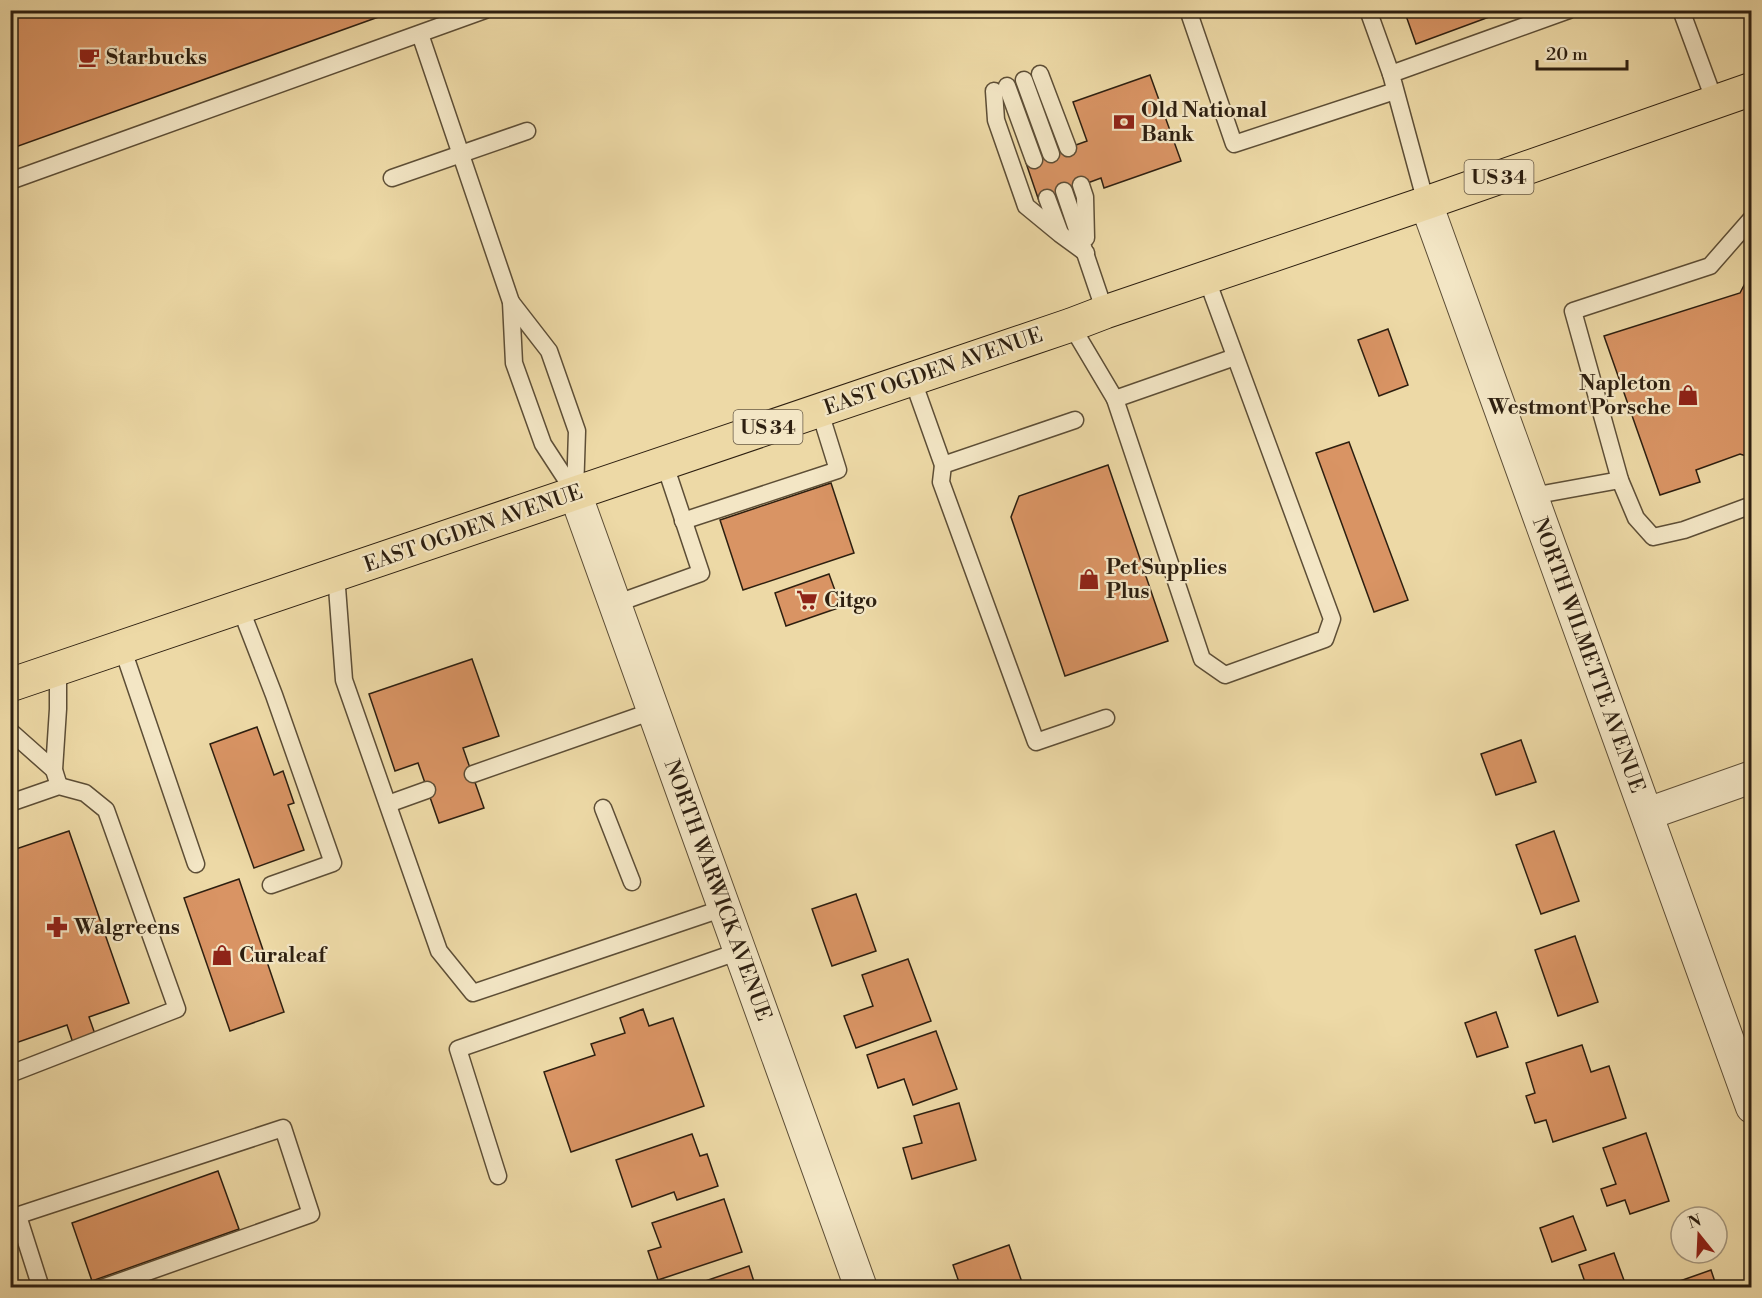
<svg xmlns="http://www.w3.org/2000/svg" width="1762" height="1298" viewBox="0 0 1762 1298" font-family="'Libre Bodoni',serif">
  <rect width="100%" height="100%" fill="#edd9a6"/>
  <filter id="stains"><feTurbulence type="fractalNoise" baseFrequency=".00333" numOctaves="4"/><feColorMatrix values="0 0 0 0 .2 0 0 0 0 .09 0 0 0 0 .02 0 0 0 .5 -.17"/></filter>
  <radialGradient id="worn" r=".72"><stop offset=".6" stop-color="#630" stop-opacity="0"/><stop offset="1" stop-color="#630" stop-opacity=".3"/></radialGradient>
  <g fill="#d99464" stroke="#2d1f10" stroke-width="1.5">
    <polygon points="10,10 398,10 10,149"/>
    <polygon points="1404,10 1508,10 1416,44"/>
    <polygon points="1150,75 1181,161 1104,188 1101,178 1039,201 1026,163 1087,141 1073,102"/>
    <polygon points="1752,270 1752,458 1740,454 1696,470 1700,482 1660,495 1604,336 1740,293"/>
    <polygon points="1388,329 1408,385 1379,396 1358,340"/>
    <polygon points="1349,442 1408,600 1374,612 1316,453"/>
    <polygon points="1108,465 1168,641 1065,676 1011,517 1019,496"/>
    <polygon points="831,483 854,553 743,590 720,520"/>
    <polygon points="829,574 841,607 786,626 775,593"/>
    <polygon points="472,659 499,736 463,748 484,808 439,823 418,763 395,771 369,694"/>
    <polygon points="257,727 274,775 283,771 294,803 288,805 304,850 254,868 210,744"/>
    <polygon points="1521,740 1536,782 1496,795 1481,754"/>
    <polygon points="69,831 129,1003 89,1017 96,1037 74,1046 67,1025 10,1045 10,851"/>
    <polygon points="1554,831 1579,901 1541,914 1516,845"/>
    <polygon points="239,879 284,1012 230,1031 184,898"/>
    <polygon points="856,894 876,951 832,966 812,909"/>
    <polygon points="1575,936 1598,1002 1558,1016 1535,950"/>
    <polygon points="908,959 931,1021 856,1048 844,1016 873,1006 862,975"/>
    <polygon points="643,1009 649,1026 673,1018 704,1106 571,1152 544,1072 595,1055 591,1044 625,1033 620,1018"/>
    <polygon points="1496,1012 1508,1047 1477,1057 1465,1023"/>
    <polygon points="936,1031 957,1089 913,1105 904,1079 878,1088 867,1055"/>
    <polygon points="1582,1045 1591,1072 1609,1066 1626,1118 1553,1142 1546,1120 1535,1123 1526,1096 1535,1093 1526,1063"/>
    <polygon points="959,1103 976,1160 912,1179 903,1148 922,1143 914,1116"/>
    <polygon points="1646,1133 1669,1201 1630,1214 1625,1200 1607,1206 1601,1189 1616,1184 1603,1148"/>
    <polygon points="692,1134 700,1156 707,1154 718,1186 677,1200 674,1192 632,1207 616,1160"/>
    <polygon points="218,1171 239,1229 92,1281 72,1223"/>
    <polygon points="724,1199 742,1252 658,1280 648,1251 661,1247 652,1223"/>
    <polygon points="1573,1216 1586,1250 1552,1262 1540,1228"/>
    <polygon points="1009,1245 1024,1288 961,1288 953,1265"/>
    <polygon points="1614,1253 1625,1283 1612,1288 1587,1288 1579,1265"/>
    <polygon points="749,1266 756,1288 685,1288"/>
    <polygon points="1711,1270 1717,1288 1660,1288"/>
  </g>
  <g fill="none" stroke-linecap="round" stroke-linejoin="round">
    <defs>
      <g id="service">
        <polyline points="1188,10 1234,144 1395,91"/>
        <polyline points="1368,10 1391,74"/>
        <polyline points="1681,10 1715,102"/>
        <polyline points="420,34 511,302 514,363 543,444 575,493"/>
        <polyline points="1040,74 1068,148"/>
        <polyline points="1024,80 1051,154"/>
        <polyline points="1007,86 1034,160"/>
        <polyline points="994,91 996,120 1026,206 1060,234 1086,253"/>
        <polyline points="392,178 527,131"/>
        <polyline points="10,181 485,10"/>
        <polyline points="1081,185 1085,197 1086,238"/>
        <polyline points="1064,191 1105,312"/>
        <polyline points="1047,198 1060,233"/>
        <polyline points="1426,203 1391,74 1569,10"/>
        <polyline points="1752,218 1710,266 1573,311 1620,480 1636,518 1653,537 1684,530 1752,505"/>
        <polyline points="511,302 549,351 577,431 575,493"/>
        <polyline points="1071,325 1115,399 1202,659 1225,675 1325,639 1332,619 1206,277"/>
        <polyline points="912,378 943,465 941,482 1036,742 1106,718"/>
        <polyline points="1115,399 1235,357"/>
        <polyline points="943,465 1075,420"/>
        <polyline points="1532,496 1620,480"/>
        <polyline points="683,521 838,470 819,409"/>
        <polyline points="336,574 344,680 439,951 473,993 724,908"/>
        <polyline points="615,604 701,573 664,462"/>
        <polyline points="240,607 274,695 333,863 271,885"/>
        <polyline points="122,647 196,864"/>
        <polyline points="58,669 58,709 54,770 59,786"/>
        <polyline points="10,731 54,770"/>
        <polyline points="473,774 653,711"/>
        <polyline points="10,803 59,786 85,793 106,810 177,1009 10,1074"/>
        <polyline points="388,804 427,790"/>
        <polyline points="603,808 632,882"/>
        <polyline points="498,1176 458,1049 740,951"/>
        <polyline points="18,1216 41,1288"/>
        <polyline points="10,1218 283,1128 311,1214 102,1288"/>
      </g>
      <g id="minor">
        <polyline points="1426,203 1752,1107"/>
        <polyline points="575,493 861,1288"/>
        <polyline points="1647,814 1752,777"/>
      </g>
      <polyline id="primary" points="10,685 1071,325 1105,312 1426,203 1752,89"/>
    </defs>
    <use href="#service" stroke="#5d4e36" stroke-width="19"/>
    <use href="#minor" stroke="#5d4e36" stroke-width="34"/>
    <use href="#primary" stroke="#2d1f10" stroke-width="35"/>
    <use href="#service" stroke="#f3e6c5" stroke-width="16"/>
    <use href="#minor" stroke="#f3e6c5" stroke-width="32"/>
    <use href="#primary" stroke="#edd9a6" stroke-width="33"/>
  </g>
  <defs>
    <symbol id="cafe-bare" viewBox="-9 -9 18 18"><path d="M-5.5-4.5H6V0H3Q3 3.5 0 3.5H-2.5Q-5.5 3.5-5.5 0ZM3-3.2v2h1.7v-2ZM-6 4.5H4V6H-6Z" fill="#8f2418" stroke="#f3e6c5" stroke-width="2.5" paint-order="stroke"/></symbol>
    <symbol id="bank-bare" viewBox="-9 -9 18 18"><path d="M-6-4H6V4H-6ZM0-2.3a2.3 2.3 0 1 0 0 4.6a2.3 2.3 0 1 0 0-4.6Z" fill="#8f2418" stroke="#f3e6c5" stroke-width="2.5" paint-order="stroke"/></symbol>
    <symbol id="shop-bare" viewBox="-9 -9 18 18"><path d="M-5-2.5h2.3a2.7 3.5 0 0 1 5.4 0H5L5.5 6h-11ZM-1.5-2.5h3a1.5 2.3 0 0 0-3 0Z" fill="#8f2418" stroke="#f3e6c5" stroke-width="2.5" paint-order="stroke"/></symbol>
    <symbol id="supermarket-bare" viewBox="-9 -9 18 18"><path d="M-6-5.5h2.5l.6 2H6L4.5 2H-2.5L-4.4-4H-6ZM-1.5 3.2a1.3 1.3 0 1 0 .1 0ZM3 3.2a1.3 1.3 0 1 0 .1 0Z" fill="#8f2418" stroke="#f3e6c5" stroke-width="2.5" paint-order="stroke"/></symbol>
    <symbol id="pharmacy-bare" viewBox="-9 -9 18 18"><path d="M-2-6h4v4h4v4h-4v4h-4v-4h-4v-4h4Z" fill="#8f2418" stroke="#f3e6c5" stroke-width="2.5" paint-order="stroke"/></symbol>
  </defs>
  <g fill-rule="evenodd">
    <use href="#cafe-bare" x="74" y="42" width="30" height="30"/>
    <use href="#bank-bare" x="1109" y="107" width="30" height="30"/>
    <use href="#shop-bare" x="1673" y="380" width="30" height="30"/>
    <use href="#shop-bare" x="1074" y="564" width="30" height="30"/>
    <use href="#supermarket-bare" x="792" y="585" width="30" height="30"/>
    <use href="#pharmacy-bare" x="42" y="912" width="30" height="30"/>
    <use href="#shop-bare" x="207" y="940" width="30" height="30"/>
  </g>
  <g text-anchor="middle" stroke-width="4.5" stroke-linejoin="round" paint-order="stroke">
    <g fill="#f3e6c5" stroke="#685b46" stroke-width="1.5">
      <rect x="1464.5" y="160" width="69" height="34" rx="4.5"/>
      <rect x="733.5" y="410" width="69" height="34" rx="4.5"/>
    </g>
    <g font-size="20" font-weight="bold" fill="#2d1f10">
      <text x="1499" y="184">US 34</text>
      <text x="768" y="434">US 34</text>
    </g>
    <g font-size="21" font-weight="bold" fill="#2d1f10" stroke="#f3e6c5" text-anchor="start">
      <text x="106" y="64">Starbucks</text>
      <text x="1141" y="117">Old National<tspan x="1141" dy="24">Bank</tspan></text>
      <text x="1671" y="390" text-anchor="end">Napleton<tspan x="1671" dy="24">Westmont Porsche</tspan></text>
      <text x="1106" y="574">Pet Supplies<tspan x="1106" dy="24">Plus</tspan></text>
      <text x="824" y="607">Citgo</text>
      <text x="74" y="934">Walgreens</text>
      <text x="239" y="962">Curaleaf</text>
    </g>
    <g font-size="21" fill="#2d1f10" stroke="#f3e6c5">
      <text transform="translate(933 371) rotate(-19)" y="7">EAST OGDEN AVENUE</text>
      <text transform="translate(473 528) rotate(-19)" y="7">EAST OGDEN AVENUE</text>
      <text transform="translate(1589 655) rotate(70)" y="7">NORTH WILMETTE AVENUE</text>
      <text transform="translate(718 890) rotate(70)" y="7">NORTH WARWICK AVENUE</text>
    </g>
  </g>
  <rect width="1762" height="1298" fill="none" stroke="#edd9a6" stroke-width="36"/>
  <rect x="12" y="12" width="1738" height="1274" fill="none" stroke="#2d1f10" stroke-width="3"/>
  <rect x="18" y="18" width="1726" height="1262" fill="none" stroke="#2d1f10" stroke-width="1.5"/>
  <g transform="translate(1699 1235) rotate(342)"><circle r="28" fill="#f3e6c5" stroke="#a4967d" stroke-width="1.5"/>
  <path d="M0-4.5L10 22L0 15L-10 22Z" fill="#8f2418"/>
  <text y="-9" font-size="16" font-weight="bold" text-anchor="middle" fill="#2d1f10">N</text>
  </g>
  <path d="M1537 60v9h90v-9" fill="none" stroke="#2d1f10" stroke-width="3"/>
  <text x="1546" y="60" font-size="18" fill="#2d1f10" stroke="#f3e6c5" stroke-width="4.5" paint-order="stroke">20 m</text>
  <rect width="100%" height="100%" filter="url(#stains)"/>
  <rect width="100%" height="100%" fill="url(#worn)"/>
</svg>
